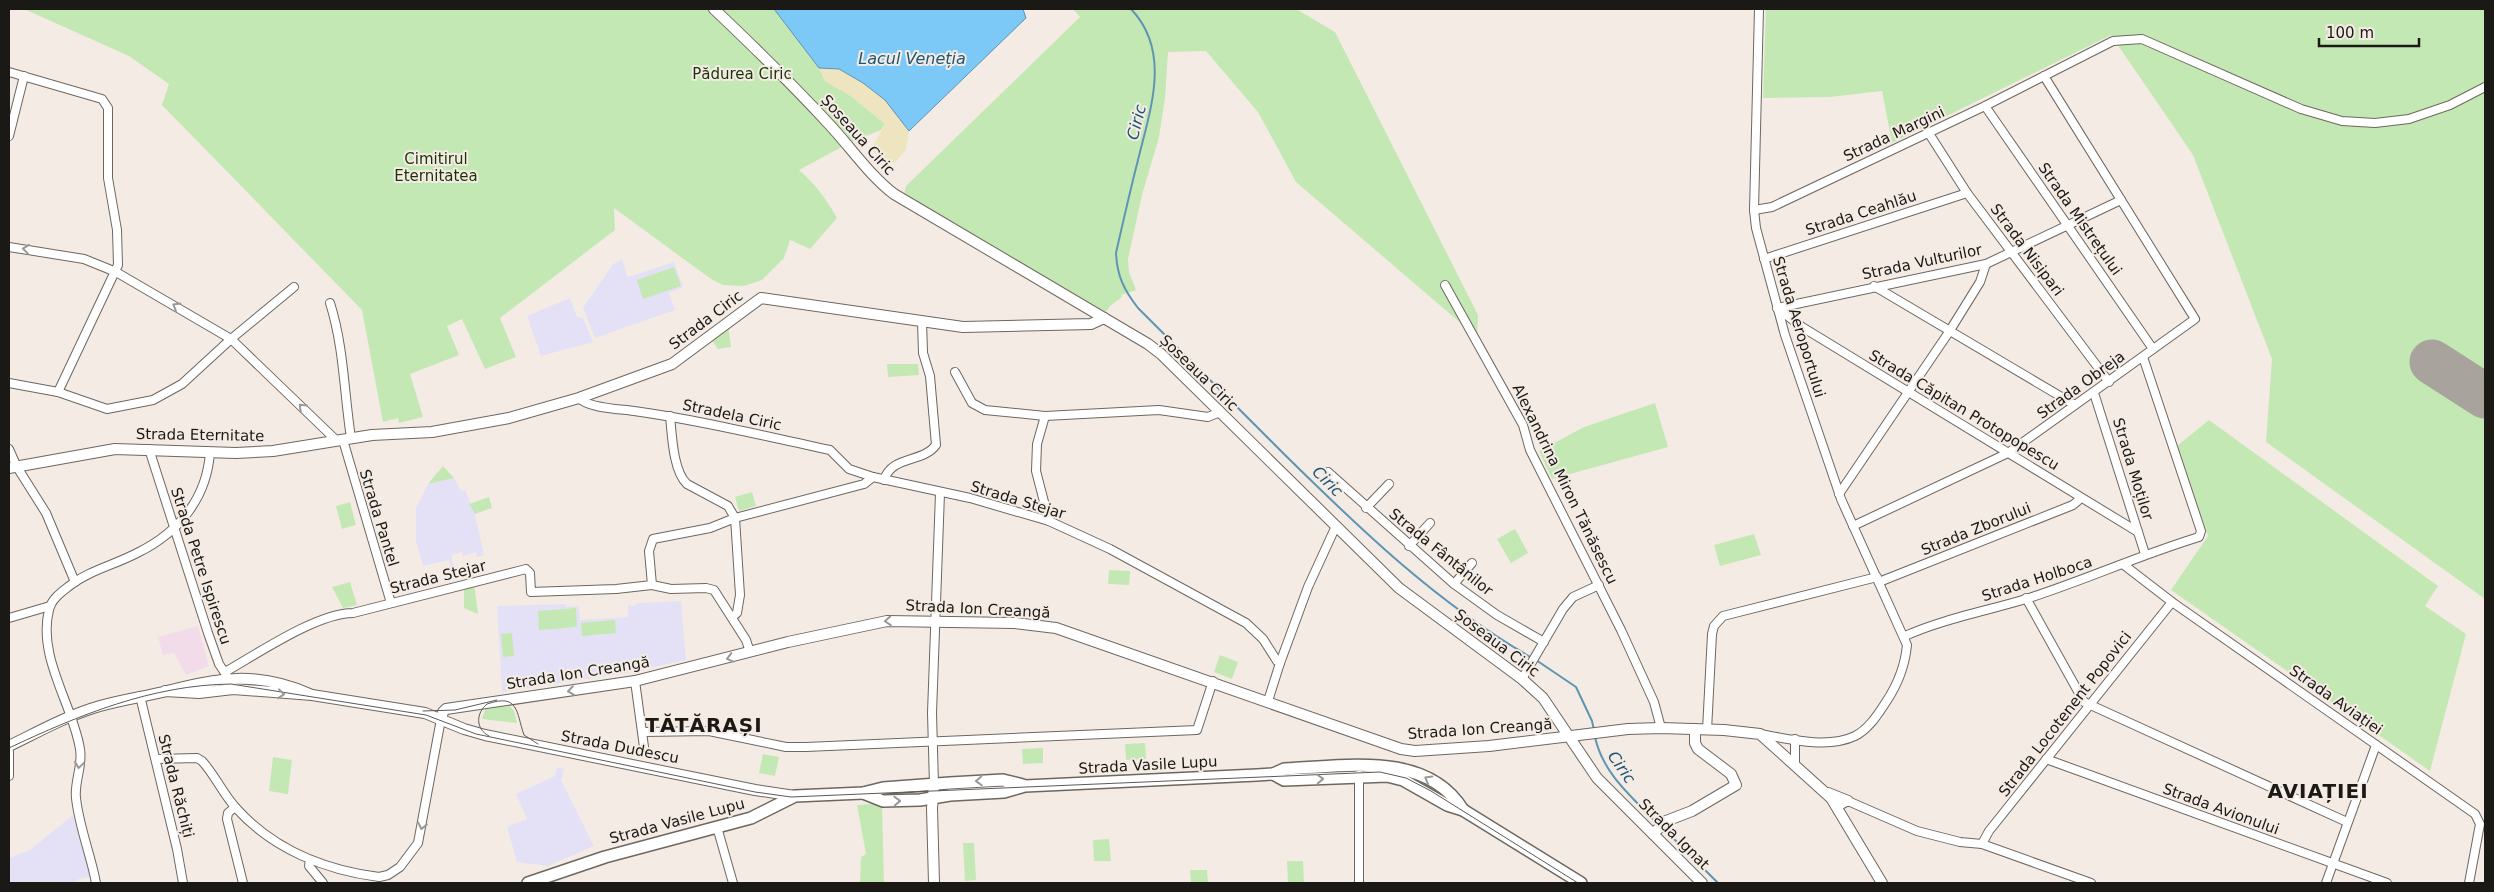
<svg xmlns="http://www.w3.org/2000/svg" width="2494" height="892" viewBox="0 0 2494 892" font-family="'DejaVu Sans',sans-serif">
  <rect width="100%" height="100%" fill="#f4ece4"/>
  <polygon fill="#f2dcea" points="198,626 209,666 186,675 174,653 163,655 158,637"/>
  <g fill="#e4e1f7">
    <polygon points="622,260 628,277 674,262 683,287 669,293 675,310 595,338 583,308 613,264"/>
    <polygon points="570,298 577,317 583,318 593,342 541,356 527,316"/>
    <polygon points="454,478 461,491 465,490 475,514 484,555 477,557 476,552 463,556 462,552 451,555 457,579 454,580 449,560 423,566 416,541 416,508 428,484"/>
    <polygon points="681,601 686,660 632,672 502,692 497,606 566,604 566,607 579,606 580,620 628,617 628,605 635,606 636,603"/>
    <polygon points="557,767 564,769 561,780 594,846 548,866 517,862 507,827 527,819 516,794 555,776"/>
    <polygon points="73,815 91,877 79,879 75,883 9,883 9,858 30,850"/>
  </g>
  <g fill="#c4e8b3">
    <path d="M24,9H774L819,68L825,81L851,96L885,124L881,130L851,142L799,170C815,184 826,198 837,218L810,249L790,240L784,258L762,280L744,286L723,285L711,279L614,208L615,230L500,318L516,357L485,369L462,319L447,326L459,355L410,374L423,417L399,423L398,418L383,422L362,310L162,105L169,84L129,56Z"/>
    <polygon points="1073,9 1296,9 1335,32 1478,315 1477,337 1296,182 1258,112 1206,51 1168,52 1165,98 1159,137 1142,195 1128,259 1129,272 1136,290 1121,295 1122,297 1110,306 1106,312 904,195 906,186 1080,17"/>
    <polygon points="1766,9 2485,9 2485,599 2266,442 2272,359 2193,155 2111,35 1892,143 1882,91 1830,97 1763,98"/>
    <polygon points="674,267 681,286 643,299 637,280"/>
    <polygon points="728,324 731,347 718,349 710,338"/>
    <polygon points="887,364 918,364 919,375 888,377"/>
    <polygon points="1655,403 1668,447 1552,479 1539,451 1584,427"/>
    <polygon points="2209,420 2438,586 2425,606 2466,634 2430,771 2171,590 2208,536 2177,446"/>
    <polygon points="443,466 454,478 428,484"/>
    <polygon points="752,492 756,506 739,511 735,497"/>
    <polygon points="489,497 492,508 475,514 469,504"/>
    <polygon points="350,502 356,525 342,529 336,506"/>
    <polygon points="1515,529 1528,553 1511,563 1497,539"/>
    <polygon points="1754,534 1761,555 1720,566 1714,545"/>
    <polygon points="1109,570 1130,571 1129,585 1108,584"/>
    <polygon points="350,582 357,605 343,608 332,587"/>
    <polygon points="474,584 478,614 464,608 464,587"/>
    <polygon points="576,608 577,627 539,630 538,611"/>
    <polygon points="615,620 616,633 582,636 581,623"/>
    <polygon points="512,633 514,656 503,657 501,634"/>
    <polygon points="1220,655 1238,662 1232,679 1214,672"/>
    <polygon points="508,704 514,711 517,723 482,719 486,707"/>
    <polygon points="1145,743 1146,759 1126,760 1125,744"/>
    <polygon points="1043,748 1043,763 1023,764 1022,749"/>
    <polygon points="763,754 779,757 775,776 759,773"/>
    <polygon points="273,757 292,760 288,794 269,791"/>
    <polygon points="882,803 884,883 860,883 861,857 866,854 857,805"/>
    <polygon points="1109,839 1111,861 1094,861 1093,840"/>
    <polygon points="963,843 974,843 976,880 965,881"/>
    <polygon points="1287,861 1303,861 1304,882 1288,883"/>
    <polygon points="1190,870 1207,870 1208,883 1191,883"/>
  </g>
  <polygon fill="#eee4bf" points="819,68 839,69 862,83 885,100 909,131 906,149 895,163 886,160 871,150 885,124 851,96 825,81"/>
  <polygon fill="#7cc8f6" stroke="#5f94b3" points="774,9 1023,9 1026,18 909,131 885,100 863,83 839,69 819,68"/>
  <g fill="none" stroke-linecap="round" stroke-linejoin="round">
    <g stroke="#5f94b3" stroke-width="2">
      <path d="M1131,9C1172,52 1150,110 1138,160C1130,191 1123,222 1116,253C1117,276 1124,290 1138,308C1186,356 1235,405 1283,453C1360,529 1438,604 1532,658"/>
      <polyline points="1536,660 1576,687 1592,721 1594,730"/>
      <path d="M1595,737C1603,774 1632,797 1657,823"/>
      <polyline points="1663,828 1718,883"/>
    </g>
    <polyline stroke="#a9a39d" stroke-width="45" points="2432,362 2485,396"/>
    <defs>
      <g id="minor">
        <path d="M1759,9L1754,210L1756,228L1785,335L1841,499L1907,645C1905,666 1898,684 1886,702C1878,714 1869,729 1855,736C1828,749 1788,739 1760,734"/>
        <polyline points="9,72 102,99 108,108 108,178 117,230 118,265 58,392"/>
        <polyline points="1985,106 2153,349"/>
        <polyline points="1928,132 1967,193 2109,382"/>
        <polyline points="9,136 24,76"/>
        <polyline points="1754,210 1772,207 1985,106 2113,41 2142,39 2301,109 2342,121 2375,123 2409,119 2450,105 2485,87"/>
        <polyline points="9,247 84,259 116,272 231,339 337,441"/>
        <polyline points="1764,259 1967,193"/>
        <polyline points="1445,285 1523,425 1530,450 1621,630 1654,702 1661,728"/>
        <polyline points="1874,286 2075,405"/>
        <path d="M330,303C344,347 344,393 351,438"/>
        <polyline points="1777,308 1802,327 2138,532"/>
        <polyline points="1777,308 1986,264 2121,200"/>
        <polyline points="955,372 972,403 985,410 1045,416 1159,410 1208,417 1220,412"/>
        <polyline points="9,383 58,392 107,409 153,400 182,384 231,339 294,287"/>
        <polyline points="2094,393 2145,554"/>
        <path d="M579,398C587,408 620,409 634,411C700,420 764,436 830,450L849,469L873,477"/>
        <path d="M670,416C672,435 673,471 687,484L728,506L735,518L740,595L737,613L732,617"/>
        <polyline points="1045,416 1037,444 1036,471 1049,521"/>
        <polyline points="343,440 391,603"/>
        <polyline points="9,449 17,467 46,513 75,582"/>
        <polyline points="149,449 208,633 219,664 227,676"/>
        <polyline points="1328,472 1454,584 1497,615 1544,642"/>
        <path d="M884,480C892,455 923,463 936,445L930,376L923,353L922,321"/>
        <polyline points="1839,494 1949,332 1980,282 1986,264"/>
        <polyline points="1366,508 1389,484"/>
        <polyline points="1853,526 2008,453 2195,319 2044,76"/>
        <polyline points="1409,546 1430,523"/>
        <polyline points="2124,565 2172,602 2475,814 2480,824 2469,883"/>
        <polyline points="1879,582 2073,505 2081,498"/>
        <polyline points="1454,584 1472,563"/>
        <polyline points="652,585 671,589 706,588 714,590 746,640 750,652"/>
        <polyline points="2026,598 2084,702 2347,822"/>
        <polyline points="9,618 50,606"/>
        <path d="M1905,636C1943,619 1986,611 2026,599C2085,580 2140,555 2199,537L2201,531L2143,357"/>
        <polyline points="1280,663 1308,587 1336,526"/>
        <path d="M225,672C257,654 317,613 353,613L526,569L530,573L531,592L616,589L652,585L649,551L653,539L710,528L735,518L864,484L873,477L970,498L1049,521L1110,549L1246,623L1263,639L1277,661L1280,663L1268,701"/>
        <polyline points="1522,679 1563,609 1573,597 1599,585"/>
        <polyline points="635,681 644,747"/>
        <polyline points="140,696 177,849 183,883"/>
        <polyline points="1707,730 1712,634 1714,626 1723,616 1877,577"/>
        <polyline points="643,732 709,731 786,747 806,747 1197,730 1213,681"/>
        <polyline points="9,752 9,776"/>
        <path d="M156,759L197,758L202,761C215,775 223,794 236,808C273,849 325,870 379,877L388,875L400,867L418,843L441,719"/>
        <polyline points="2046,759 2387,883"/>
        <polyline points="1795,764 1795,739"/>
        <polyline points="934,785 932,713 940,493"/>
        <polyline points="235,807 228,813 227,819 243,883"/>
        <polyline points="1837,807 1848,801 1917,831 1960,842 1982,844 2091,883"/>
        <polyline points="717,827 733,883"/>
        <polyline points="1982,844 1989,831 2172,602"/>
        <polyline points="310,860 309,866 323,883"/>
        <path d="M96,883C91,855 79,827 76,798C74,782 83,766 80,749C73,705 37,657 49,610C51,600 60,593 68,587C89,570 115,565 139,552C179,532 207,498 210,452"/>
        <polyline points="1359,883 1359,775"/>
        <polyline points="2326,883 2376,745"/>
      </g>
      <g id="tertiary">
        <path d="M714,9C752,45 791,83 827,122C850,146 868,174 894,194L1148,344L1161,354L1399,588L1522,679L1543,698L1597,778L1702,883"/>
        <polyline points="9,468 115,449 236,453 273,451 372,435 432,432 509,418 579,398 672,364 761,298 963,327 1091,324 1104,318"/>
        <polyline points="312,695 425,713 464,729 485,735 755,790 795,796"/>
        <polyline points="441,719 443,712 446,709 635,681 788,642 887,621 1015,623 1056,628 1401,749 1415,751 1489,746 1628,729 1661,728 1724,730 1760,734 1831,798 1882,883"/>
        <path d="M9,746C38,732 68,715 100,706C121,700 142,697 163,692C218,678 257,670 312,695L233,689L199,693L165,691"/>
        <polyline points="934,785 932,808 934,883"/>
        <polyline points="1828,793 1848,801"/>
        <polyline points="1653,834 1666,821 1692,811 1736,785 1731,774 1698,749 1695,743 1695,729"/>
      </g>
      <g id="secondary">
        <polyline points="1273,774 1284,780 1387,776 1403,780 1447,805 1463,810 1581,883"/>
        <path d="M863,793L883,801L920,800L950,795L1004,792L1025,786L1257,775L1273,774L1284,769C1344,767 1426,750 1463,810"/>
        <polyline points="528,883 605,857 751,818 795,796 863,793 883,788 950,783 1003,780 1023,785"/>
      </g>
    </defs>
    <use href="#minor" stroke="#6e675f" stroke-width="10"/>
    <use href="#tertiary" stroke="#6e675f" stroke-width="12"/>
    <use href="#secondary" stroke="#6e675f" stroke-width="14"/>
    <use href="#minor" stroke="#fff" stroke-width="8"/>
    <use href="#tertiary" stroke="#fff" stroke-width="10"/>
    <use href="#secondary" stroke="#fff" stroke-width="11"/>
    <g stroke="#5e5a56" stroke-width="1">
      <polyline points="423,711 455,710 497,700"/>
      <path d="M489,736C475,729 476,713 487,704C519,693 516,712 524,735L538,744"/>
      <path d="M9,748C79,715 152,685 231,684L426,715L476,734L755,792L791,797L1380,772L1406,778L1431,791L1578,883"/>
    </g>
  </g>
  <defs><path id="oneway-chevron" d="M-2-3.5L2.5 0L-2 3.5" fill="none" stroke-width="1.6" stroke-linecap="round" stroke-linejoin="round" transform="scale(1.25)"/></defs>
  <g stroke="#989896">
    <use href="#oneway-chevron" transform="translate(26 249) rotate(-173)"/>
    <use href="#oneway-chevron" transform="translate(176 306) rotate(-150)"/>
    <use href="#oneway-chevron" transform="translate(302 407) rotate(-136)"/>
    <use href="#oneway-chevron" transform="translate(888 621) rotate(176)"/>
    <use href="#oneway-chevron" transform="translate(730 658) rotate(165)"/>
    <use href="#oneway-chevron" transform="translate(571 691) rotate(172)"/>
    <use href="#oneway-chevron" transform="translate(281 694) rotate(6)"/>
    <use href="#oneway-chevron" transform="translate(79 765) rotate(98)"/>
    <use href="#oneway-chevron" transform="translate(1320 779) rotate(-2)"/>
    <use href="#oneway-chevron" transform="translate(1428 779) rotate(-150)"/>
    <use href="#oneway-chevron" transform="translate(979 781) rotate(177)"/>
    <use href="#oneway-chevron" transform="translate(897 801) rotate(-2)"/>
    <use href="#oneway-chevron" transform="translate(422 826) rotate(102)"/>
  </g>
  <g text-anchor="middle" stroke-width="4" stroke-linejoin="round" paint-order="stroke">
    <g font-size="15" fill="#193407" stroke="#f4ece4">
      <text x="742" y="79">Pădurea Ciric</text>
      <text x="436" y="164">Cimitirul<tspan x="436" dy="17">Eternitatea</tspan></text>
    </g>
    <g font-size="15" fill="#1b1916" stroke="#f4ece4">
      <text transform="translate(1894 134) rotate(-25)" y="5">Strada Margini</text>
      <text transform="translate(858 135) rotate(48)" y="5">Șoseaua Ciric</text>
      <text transform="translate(1861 213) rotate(-18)" y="5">Strada Ceahlău</text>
      <text transform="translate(2080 219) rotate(55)" y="5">Strada Mistrețului</text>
      <text transform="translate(2027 250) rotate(53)" y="5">Strada Nisipari</text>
      <text transform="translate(1922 262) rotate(-12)" y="5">Strada Vulturilor</text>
      <text transform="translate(706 320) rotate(-37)" y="5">Strada Ciric</text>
      <text transform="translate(1799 327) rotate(73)" y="5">Strada Aeroportului</text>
      <text transform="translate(1199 373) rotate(44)" y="5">Șoseaua Ciric</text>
      <text transform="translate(2081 385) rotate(-36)" y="5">Strada Obreja</text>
      <text transform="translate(1964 410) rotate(31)" y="5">Strada Căpitan Protopopescu</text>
      <text transform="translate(732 415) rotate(12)" y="5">Stradela Ciric</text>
      <text transform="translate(200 435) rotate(1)" y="5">Strada Eternitate</text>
      <text transform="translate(2133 469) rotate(73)" y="5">Strada Moților</text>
      <text transform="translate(1565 484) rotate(64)" y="5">Alexandrina Miron Tănăsescu</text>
      <text transform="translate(1018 500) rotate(17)" y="5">Strada Stejar</text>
      <text transform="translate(379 518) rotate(73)" y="5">Strada Pantel</text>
      <text transform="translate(1976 529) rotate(-22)" y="5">Strada Zborului</text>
      <text transform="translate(1441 552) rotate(39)" y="5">Strada Fântânilor</text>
      <text transform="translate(201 566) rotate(72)" y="5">Strada Petre Ispirescu</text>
      <text transform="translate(438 577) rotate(-14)" y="5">Strada Stejar</text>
      <text transform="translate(2037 579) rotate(-18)" y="5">Strada Holboca</text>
      <text transform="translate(978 609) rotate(3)" y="5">Strada Ion Creangă</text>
      <text transform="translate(1497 643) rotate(37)" y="5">Șoseaua Ciric</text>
      <text transform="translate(578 673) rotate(-9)" y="5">Strada Ion Creangă</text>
      <text transform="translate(2336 700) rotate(35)" y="5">Strada Aviației</text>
      <text transform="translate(2065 714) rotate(-52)" y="5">Strada Locotenent Popovici</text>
      <text transform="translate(1480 729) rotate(-4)" y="5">Strada Ion Creangă</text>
      <text transform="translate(620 747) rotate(11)" y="5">Strada Dudescu</text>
      <text transform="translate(1148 765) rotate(-3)" y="5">Strada Vasile Lupu</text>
      <text transform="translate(176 786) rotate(76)" y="5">Strada Răchiți</text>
      <text transform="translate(2221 809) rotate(20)" y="5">Strada Avionului</text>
      <text transform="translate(677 821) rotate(-15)" y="5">Strada Vasile Lupu</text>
      <text transform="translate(1674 834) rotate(45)" y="5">Strada Ignat</text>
    </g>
    <g font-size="16" font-style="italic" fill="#1d5776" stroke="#f4ece4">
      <text x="912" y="64">Lacul Veneția</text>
      <text transform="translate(1136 122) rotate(-76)" y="6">Ciric</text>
      <text transform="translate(1328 481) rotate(45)" y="6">Ciric</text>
      <text transform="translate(1622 767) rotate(55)" y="6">Ciric</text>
    </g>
    <g font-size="20" font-weight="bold" letter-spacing="1" fill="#1b1916" stroke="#f4ece4">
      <text x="704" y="732">TĂTĂRAȘI</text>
      <text x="2318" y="798">AVIAȚIEI</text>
    </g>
  </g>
  <rect width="2494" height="892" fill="none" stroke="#1b1916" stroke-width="20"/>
  <path d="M2319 38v8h100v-8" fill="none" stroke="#1b1916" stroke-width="2.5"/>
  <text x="2326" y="38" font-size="15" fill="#1b1916" stroke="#f4ece4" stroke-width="4" paint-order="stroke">100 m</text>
</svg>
